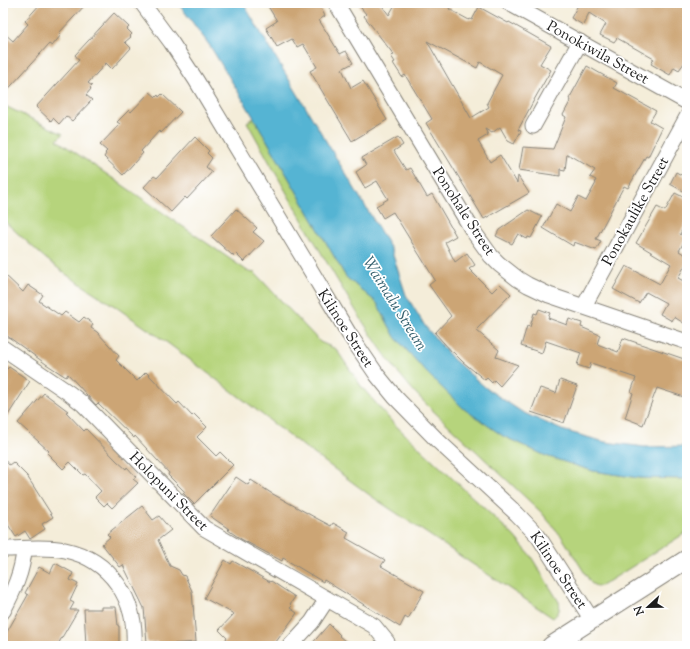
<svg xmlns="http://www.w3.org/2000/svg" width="690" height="649" viewBox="0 0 690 649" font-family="'Sorts Mill Goudy',serif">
  <rect width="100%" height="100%" fill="#fff"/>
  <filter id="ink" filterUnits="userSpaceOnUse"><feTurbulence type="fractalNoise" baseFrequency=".025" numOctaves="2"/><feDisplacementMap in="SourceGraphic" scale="8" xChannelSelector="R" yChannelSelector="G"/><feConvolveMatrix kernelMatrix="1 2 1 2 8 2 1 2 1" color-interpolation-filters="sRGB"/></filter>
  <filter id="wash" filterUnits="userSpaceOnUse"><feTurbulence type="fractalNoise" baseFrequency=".012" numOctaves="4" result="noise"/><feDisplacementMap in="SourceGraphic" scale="16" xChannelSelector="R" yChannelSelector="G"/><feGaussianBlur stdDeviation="0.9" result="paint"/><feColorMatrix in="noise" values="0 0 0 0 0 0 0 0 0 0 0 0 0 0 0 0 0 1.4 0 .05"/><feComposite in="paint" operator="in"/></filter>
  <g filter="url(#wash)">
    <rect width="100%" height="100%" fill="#f4edd9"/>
    <g fill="#b6d47b" stroke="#69784c">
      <path d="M3,105L63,134L57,140L249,272L255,273L320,342L336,349L361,386L393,423L513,535L530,555L559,602C561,609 558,614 553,618L371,496L283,431L245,401L169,344L113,305L67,275L45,258L3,220Z"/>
      <path d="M254,118L346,277L377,303L395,337L428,374L464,408L503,436L546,456L593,471L639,478L687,479V532L603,585C598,587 595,586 591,583L562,537L541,512L428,406C389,367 364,324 336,278C305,226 276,174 247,122Z"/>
    </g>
    <polygon fill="#54b4d3" stroke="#386878" points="178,3 243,3 391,249 406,295 425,326 453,359 486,388 522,412 562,430 605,442 645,447 687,446 687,479 639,478 593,471 546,456 503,436 464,409 428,374 395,337 377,303 346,277 254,118 210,46"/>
    <g id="blocks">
      <g fill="#cca574" fill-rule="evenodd">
        <polygon points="41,3 87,3 59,33 61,35 52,46 49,44 3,95 3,32 13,41 28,24 25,21"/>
        <polygon points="266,3 318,3 325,16 319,20 340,54 346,51 353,63 342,69 351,88 363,81 387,120 352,141 310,71 317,67 303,44 297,47 292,39 277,47 266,28 277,21"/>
        <path d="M357,3H380L389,15L396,3H452L449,9L469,20L470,19L472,20L479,7L508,23L509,22L551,46L540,64L551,70L534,100L518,130L521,131L514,144L508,141L500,127L492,133L485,129L488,135L478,141L490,162L500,155L517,183L518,176L529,193L484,219L426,123L432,119L405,75L402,77L393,63L395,62L391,56L394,55L364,16L366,14ZM427,41L477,68L480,62L502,75L487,103L489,107L471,118Z"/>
        <polygon points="574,3 687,3 687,59 679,70 674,67 670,75 651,64 654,59 617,38 614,42 600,35 606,24 589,13 583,25 571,18 578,5"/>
        <polygon points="114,13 129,27 127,29 132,34 130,36 131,37 125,42 131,48 112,69 106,63 88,83 92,86 90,88 91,89 86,95 92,100 72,121 66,116 59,124 53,118 51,121 36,107 79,60 75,55"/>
        <polygon points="587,66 617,83 614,88 656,111 650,121 662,128 648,157 646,156 628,188 624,186 596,239 601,241 596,250 574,242 573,246 543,228 556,204 570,212 578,197 586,201 596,183 595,182 596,180 590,177 595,170 567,154 565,170 560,169 560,176 519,170 523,147 553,149 566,117 563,115 571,100 569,99"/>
        <polygon points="150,92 156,97 158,95 159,97 162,94 181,112 161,133 159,131 141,151 143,153 123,175 104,157 106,154 105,153 107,151 100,145 120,124 117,122 129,110 131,112"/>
        <polygon points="195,137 209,151 207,153 212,158 206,167 212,172 187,199 185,197 171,212 144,187 154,176 157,178"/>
        <polygon points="398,137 403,145 394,151 406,170 410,168 427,197 432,194 456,236 445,242 455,262 467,253 475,265 469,269 492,292 500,284 511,294 476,330 499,350 496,357 518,365 500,386 494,380 492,383 487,378 485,380 463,362 453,352 452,352 435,333 451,316 429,285 435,280 393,212 383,218 376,206 388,199 377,181 365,188 356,172 366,165 362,158"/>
        <polygon points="676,172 687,178 687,193 670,184"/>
        <polygon points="675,193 687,199 687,221 680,234 686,238 679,251 687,256 687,262 678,278 687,283 687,325 674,317 672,321 660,314 666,303 646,292 639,303 613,289 626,266 660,284 671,264 636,243 657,207 665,211"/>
        <polygon points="236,209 257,228 253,232 264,241 244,262 236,254 234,256 233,254 232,255 211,236"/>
        <polygon points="528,210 542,217 531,238 528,237 527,239 518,234 512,244 496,236 499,230"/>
        <polygon points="3,273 23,292 28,285 43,295 39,301 61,316 65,312 79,322 84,317 93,324 91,328 97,332 119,356 116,360 137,381 146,372 177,404 179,402 192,416 194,414 207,427 197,437 216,456 220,452 233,465 194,504 183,493 185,492 168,475 169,473 135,436 134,438 98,403 96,405 68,374 66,377 46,364 3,333"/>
        <polygon points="539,309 550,313 548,318 567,325 569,319 582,323 581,327 600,335 597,344 618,352 623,338 687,360 687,398 657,388 643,425 625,418 633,393 631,392 636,378 591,363 589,369 577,365 581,353 546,341 542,353 521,346 527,326 530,327 534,313 537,314"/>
        <polygon points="3,367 7,369 9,367 30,381 3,423"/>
        <polygon points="560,380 577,386 564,423 531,412 540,388 556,393"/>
        <polygon points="44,393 68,411 66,412 84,431 86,429 117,461 126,469 127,467 136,477 133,479 138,483 112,508 107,503 104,506 95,497 101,491 85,474 83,475 70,462 63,469 47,453 49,451 18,423"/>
        <polygon points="3,458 9,465 13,462 27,476 53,517 42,524 45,529 30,539 25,531 16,537 3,517"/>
        <polygon points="236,477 248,485 251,480 271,493 316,518 331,526 333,523 349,532 346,538 385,560 381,566 424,591 408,619 405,617 400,627 324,580 323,582 283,558 282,561 241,539 228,530 229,529 210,516"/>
        <polygon points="142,506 153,520 159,516 171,530 158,540 170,566 179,570 182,575 185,576 192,591 196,642 157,645 157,642 147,643 144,608 123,565 120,567 102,544 110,537 107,534"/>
        <polygon points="225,560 231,564 233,561 270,582 271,581 295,597 290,604 292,606 290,608 297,613 273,646 220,646 227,638 219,630 234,614 204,598"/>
        <polygon points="55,563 73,573 70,580 78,584 70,601 74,603 70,610 78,610 57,646 3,646 3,639 28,595 25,593 39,567 50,573"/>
        <polygon points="101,607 116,607 118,626 119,626 119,644 111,644 111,646 86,646 84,609 101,609"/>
        <polygon points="329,624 340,635 339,636 351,646 310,646"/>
      </g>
    </g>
  </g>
  <g filter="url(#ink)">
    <use href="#blocks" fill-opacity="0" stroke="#88847a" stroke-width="1"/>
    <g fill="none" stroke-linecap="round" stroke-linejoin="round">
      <defs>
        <g id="minor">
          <polyline points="142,3 171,42 196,80 349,334 377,375 395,397 437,440 517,514 538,536 592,620"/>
          <polyline points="336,3 473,231 491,256 499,264 518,279 528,285 549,295 687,342"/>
          <polyline points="509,3 687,102"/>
          <polyline points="533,126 580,42"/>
          <polyline points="584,306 687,117"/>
          <polyline points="3,348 69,393 83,404 204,528 374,626 387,642"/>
          <path d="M3,549C23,549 45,546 65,550C111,560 137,600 134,646"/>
          <path d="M3,611C13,592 23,571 24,549"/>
          <polyline points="290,646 312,622 327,599"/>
        </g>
        <polyline id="tertiary" points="551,646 687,559"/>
      </defs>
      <use href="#minor" stroke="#88847a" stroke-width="17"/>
      <use href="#tertiary" stroke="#88847a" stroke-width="20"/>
      <use href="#minor" stroke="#fff" stroke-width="15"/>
      <use href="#tertiary" stroke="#fff" stroke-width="18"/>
    </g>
  </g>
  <g text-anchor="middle" stroke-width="3.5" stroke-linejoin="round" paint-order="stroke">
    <g font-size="15" fill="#1c1c1c" stroke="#fff">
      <text transform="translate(598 52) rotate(29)" y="5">Ponokiwila Street</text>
      <text transform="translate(464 211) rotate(57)" y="5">Ponohale Street</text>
      <text transform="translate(635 211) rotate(-61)" y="5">Ponokaulike Street</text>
      <text transform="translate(346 328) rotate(57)" y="5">Kilinoe Street</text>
      <text transform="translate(169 491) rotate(45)" y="5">Holopuni Street</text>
      <text transform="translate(559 570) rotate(56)" y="5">Kilinoe Street</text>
    </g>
    <g font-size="16" font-style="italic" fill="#35606e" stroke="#fff">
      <text transform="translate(396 303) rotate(58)" y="6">Waimalu Stream</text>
    </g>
  </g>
  <rect width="690" height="649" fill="none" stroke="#fff" stroke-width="16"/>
  <g transform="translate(648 607) rotate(248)" stroke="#ffffff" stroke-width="3" paint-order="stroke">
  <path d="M0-3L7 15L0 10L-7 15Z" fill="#1c1c1c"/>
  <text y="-6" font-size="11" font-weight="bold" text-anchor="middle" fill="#1c1c1c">N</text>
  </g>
</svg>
